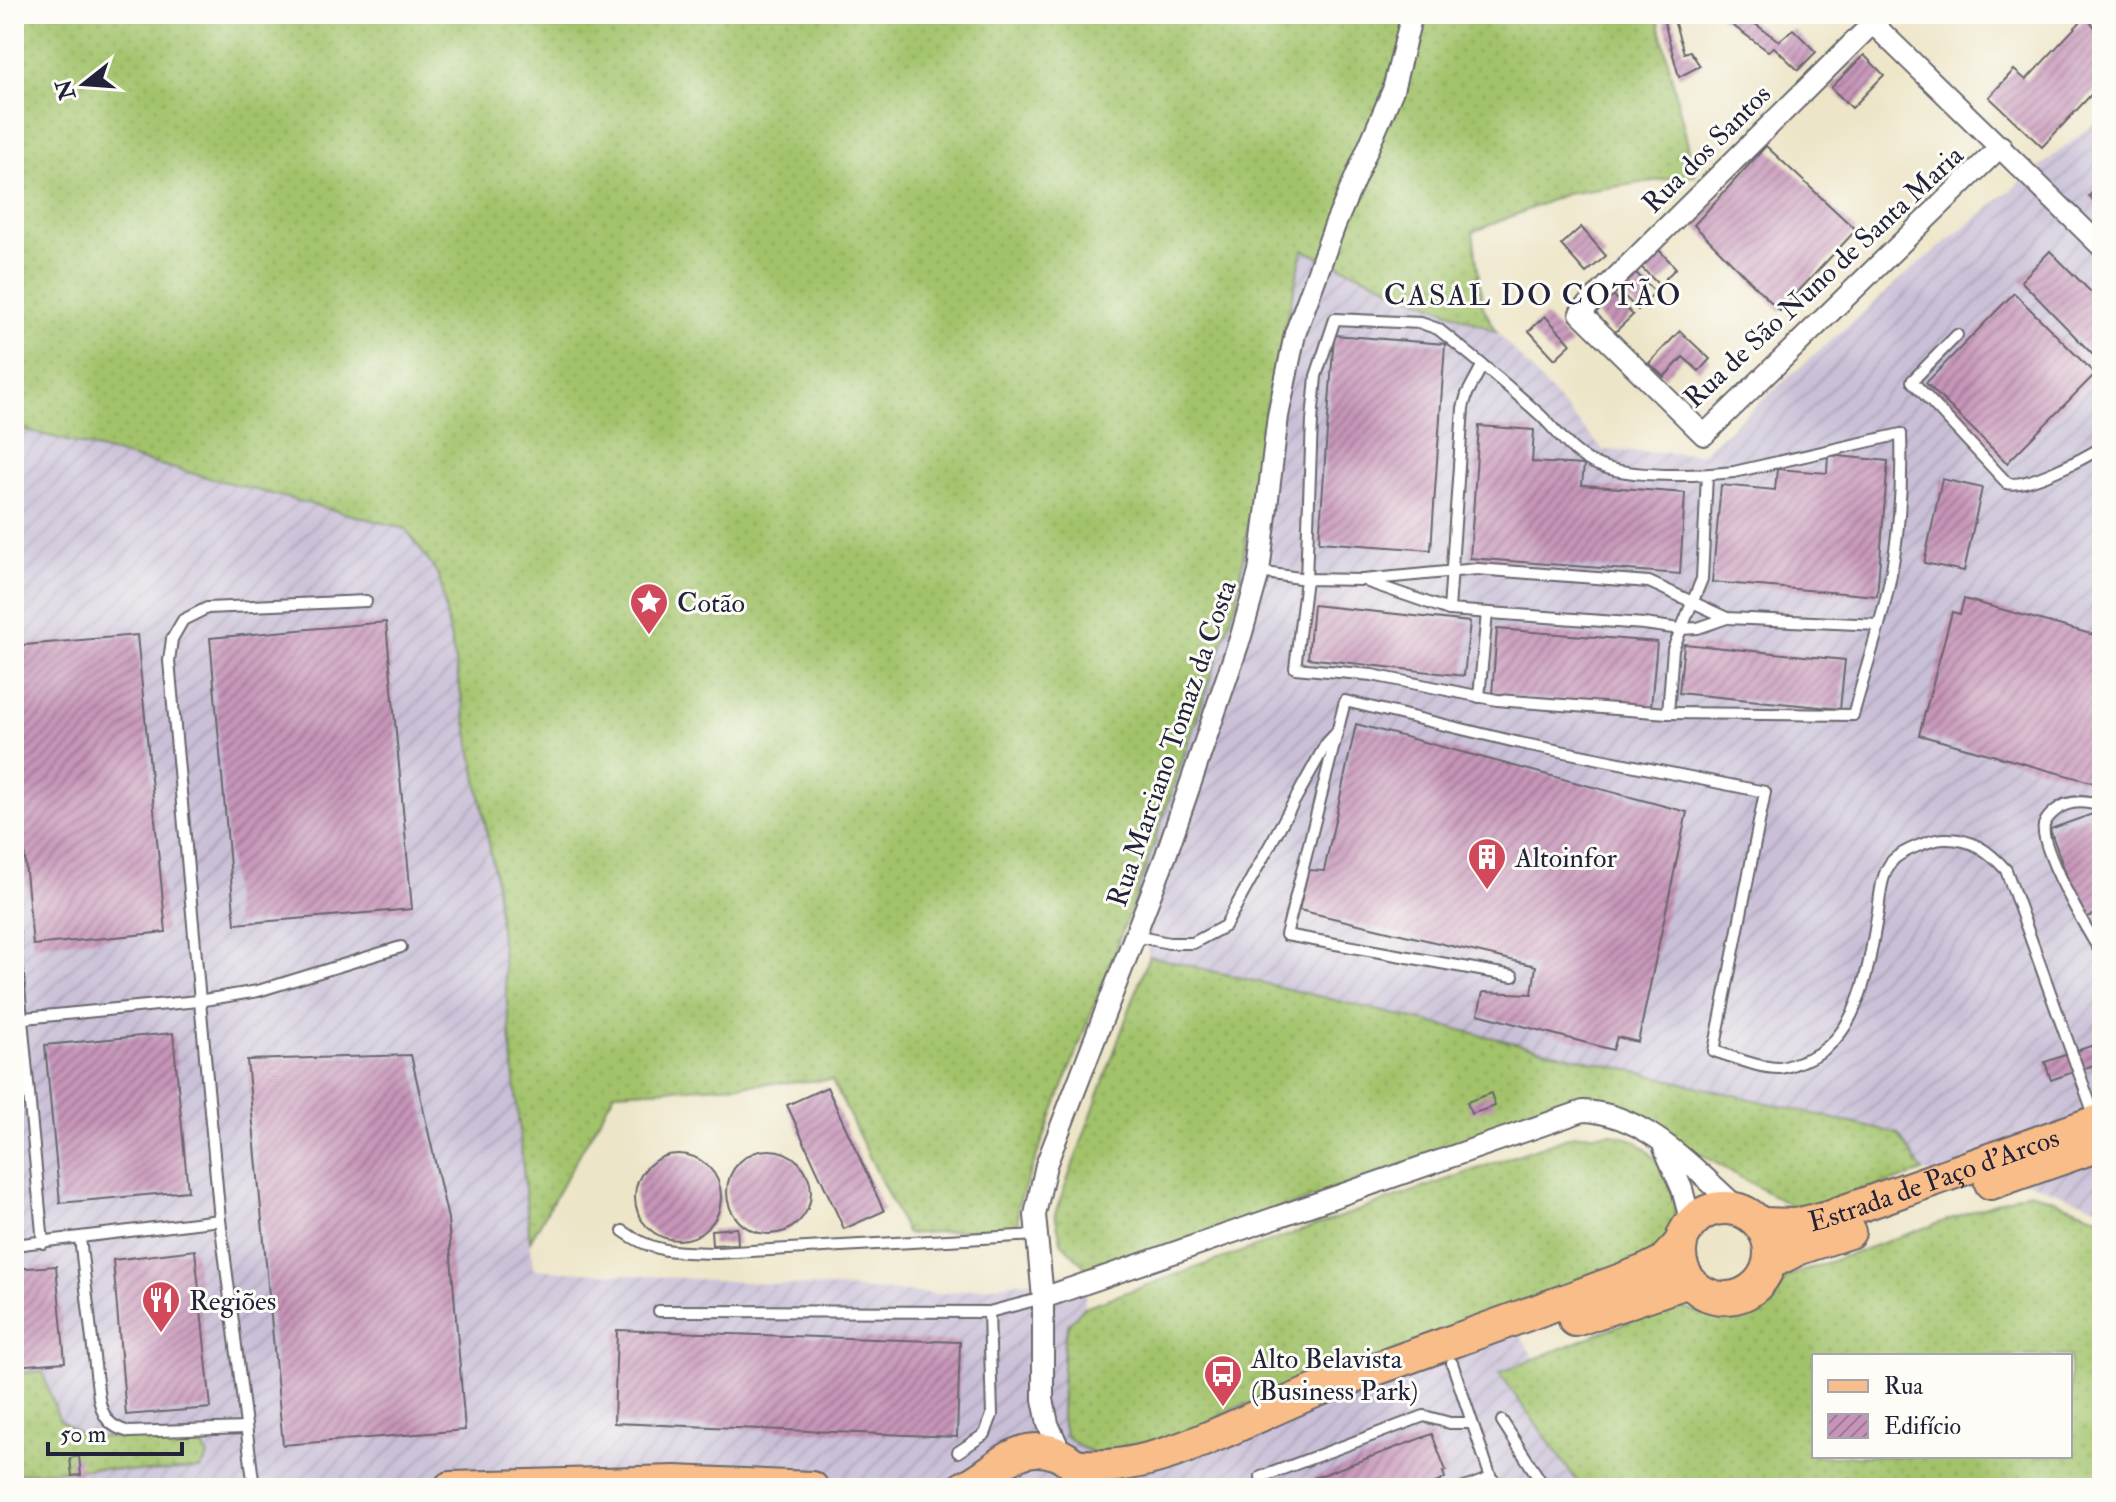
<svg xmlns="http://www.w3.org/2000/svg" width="2116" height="1502" viewBox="0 0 2116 1502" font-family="'IM FELL Double Pica',serif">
  <defs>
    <pattern id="industrial-furrows" width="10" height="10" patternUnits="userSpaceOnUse" patternTransform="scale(2)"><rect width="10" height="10" fill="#c9bfd7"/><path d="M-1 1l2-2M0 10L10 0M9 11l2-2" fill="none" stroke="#aca4b9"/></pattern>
    <pattern id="grass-dots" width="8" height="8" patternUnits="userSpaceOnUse" patternTransform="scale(2)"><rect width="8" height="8" fill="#a2c36b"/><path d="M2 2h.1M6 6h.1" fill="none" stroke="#8ba75e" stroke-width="1.8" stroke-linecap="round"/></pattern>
    <pattern id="building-hatch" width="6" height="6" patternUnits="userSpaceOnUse" patternTransform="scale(2)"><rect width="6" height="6" fill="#c694b8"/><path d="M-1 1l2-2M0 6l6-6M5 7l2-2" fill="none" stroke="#a07897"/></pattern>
  </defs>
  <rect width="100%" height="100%" fill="#fdfcf7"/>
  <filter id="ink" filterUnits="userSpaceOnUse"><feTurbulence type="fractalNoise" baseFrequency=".0125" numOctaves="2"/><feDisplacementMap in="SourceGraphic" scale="16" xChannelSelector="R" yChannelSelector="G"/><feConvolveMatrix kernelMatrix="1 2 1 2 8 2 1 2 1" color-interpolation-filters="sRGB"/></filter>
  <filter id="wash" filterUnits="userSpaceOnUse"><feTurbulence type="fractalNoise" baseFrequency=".006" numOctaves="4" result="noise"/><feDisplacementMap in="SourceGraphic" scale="32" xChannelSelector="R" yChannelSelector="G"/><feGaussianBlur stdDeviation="1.8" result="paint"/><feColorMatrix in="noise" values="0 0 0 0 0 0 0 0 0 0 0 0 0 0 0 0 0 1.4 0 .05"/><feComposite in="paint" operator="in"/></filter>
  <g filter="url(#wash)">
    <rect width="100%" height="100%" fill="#ede5c7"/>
    <g fill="url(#industrial-furrows)">
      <polygon points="2102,117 2102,1209 2027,1181 1923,1172 1898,1134 1149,956 1137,893 1237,600 1264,418 1303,250 1370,270 1498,333 1603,450 1701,454 1915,267"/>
      <polygon points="14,427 407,529 439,576 495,876 533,1269 940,1294 1089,1271 1084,1307 1069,1323 1204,1426 1233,1408 1273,1398 1508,1312 1534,1359 1499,1374 1582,1488 14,1488"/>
    </g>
    <g fill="url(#grass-dots)" stroke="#627253" stroke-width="2" fill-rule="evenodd">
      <polygon points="14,14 1515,14 1544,20 1571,14 1657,14 1695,175 1566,194 1473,232 1483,307 1497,332 1303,250 1264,418 1237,600 1137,893 1018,1205 1018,1227 907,1234 832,1080 615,1092 530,1241 495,876 439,576 406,529 14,427"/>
      <polygon points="1149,956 1898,1134 1923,1172 1800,1211 1621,1109 1584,1101 1110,1270 1089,1271 1061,1242 1055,1214"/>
      <path d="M1611,1133C1618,1136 1628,1137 1635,1141C1663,1158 1682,1199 1674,1231C1673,1237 1668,1243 1666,1249L1273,1398L1233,1408L1204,1426L1125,1456L1101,1455L1080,1447L1066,1436L1061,1419L1064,1340L1069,1323L1084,1307L1574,1135Z"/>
      <path d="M2029,1191L2102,1218V1488H1582L1499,1373L1670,1305L1704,1314L1738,1317L1762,1308L1789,1276ZM2070,1356V1456H1814V1356Z"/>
      <polygon points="42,1371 59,1419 85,1437 188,1438 203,1445 208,1457 200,1469 148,1472 94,1468 14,1474 14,1374"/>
    </g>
    <g id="blocks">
      <g fill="url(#building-hatch)">
        <polygon points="1662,14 1672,14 1684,53 1690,51 1700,66 1679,77"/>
        <polygon points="1717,14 1741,14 1779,41 1793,29 1816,52 1798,70 1774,47 1768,51"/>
        <polygon points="2085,17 2102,34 2102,83 2042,147 1989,97 2014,70 2026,80"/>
        <polygon points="1864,55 1884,75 1852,108 1831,88"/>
        <polygon points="1766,146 1856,230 1780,311 1694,225"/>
        <polygon points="2102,182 2102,209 2089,196"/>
        <polygon points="1581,227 1606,256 1586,273 1561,245"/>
        <polygon points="1659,250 1676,268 1659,285 1641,267"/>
        <polygon points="2050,251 2102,303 2102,354 2097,359 2021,281"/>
        <polygon points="1635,272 1655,292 1638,310 1617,289"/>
        <polygon points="1611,293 1633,315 1614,333 1593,311"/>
        <polygon points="2014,293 2095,374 2007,463 1926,383"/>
        <polygon points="1545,316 1571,344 1555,359 1529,331"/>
        <polygon points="1680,331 1710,359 1699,371 1683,357 1664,377 1649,363"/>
        <polygon points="1334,335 1445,344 1431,550 1319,542"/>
        <polygon points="1479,426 1534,430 1532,462 1584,465 1582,485 1685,493 1680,574 1470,558"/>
        <polygon points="1828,455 1888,461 1877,596 1712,582 1721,485 1775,490 1777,469 1827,473"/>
        <polygon points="1942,479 1982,488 1964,571 1924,563"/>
        <polygon points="1964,599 2102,637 2102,785 1919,735 1952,612 1960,614"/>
        <polygon points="1313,605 1470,622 1464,676 1308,658"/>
        <polygon points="386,622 412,909 235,924 210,638"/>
        <polygon points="1497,629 1657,642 1651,707 1492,694"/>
        <polygon points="137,635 166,932 33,945 14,745 14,646"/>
        <polygon points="1684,644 1845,660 1840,709 1679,693"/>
        <polygon points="1356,724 1687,812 1638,1042 1617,1037 1613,1050 1478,1014 1483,992 1532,994 1536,966 1299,910 1308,870 1324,871"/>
        <polygon points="2101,811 2102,813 2102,921 2099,913 2082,919 2050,829"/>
        <polygon points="173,1033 188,1191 60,1203 45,1045"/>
        <polygon points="2102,1042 2102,1062 2051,1080 2045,1062"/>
        <polygon points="411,1055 448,1219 465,1430 283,1445 247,1060"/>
        <polygon points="827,1087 884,1211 844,1229 787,1105"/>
        <polygon points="1491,1093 1495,1106 1471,1114 1467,1102"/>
        <circle cx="769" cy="1192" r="42"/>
        <circle cx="678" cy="1197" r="43"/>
        <polygon points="737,1228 738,1244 712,1245 711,1230"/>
        <polygon points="195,1250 211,1408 126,1415 113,1260"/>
        <polygon points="56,1266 65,1362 14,1366 14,1269"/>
        <polygon points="617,1330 960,1342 957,1437 614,1423"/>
        <polygon points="1432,1434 1446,1471 1443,1472 1445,1478 1440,1481 1422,1488 1287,1488"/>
        <polygon points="79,1456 81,1475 72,1476 70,1458"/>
      </g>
    </g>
  </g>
  <g filter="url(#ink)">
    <use href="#blocks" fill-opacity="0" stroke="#69666c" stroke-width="2"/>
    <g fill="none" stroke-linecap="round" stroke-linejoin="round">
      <defs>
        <g id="lane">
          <path d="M1957,335L1912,381L2007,483C2025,489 2085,458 2102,447"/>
          <polyline points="1482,366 1467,394 1463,408 1449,610 1644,624 1680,629 1698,628 1727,618"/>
          <path d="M1259,572L1306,579L1363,580L1477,569L1649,582L1727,618L1879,625C1897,563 1903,498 1901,434L1734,472C1699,476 1630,478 1598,465C1572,455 1558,431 1538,413C1506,384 1472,356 1438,329L1421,323L1335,319L1316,376L1312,421L1306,579L1295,668L1372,675L1497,700L1668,713L1673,649L1702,579L1707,475"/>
          <polyline points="1368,582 1449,610"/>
          <polyline points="1479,697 1487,613"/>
          <polyline points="1668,713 1853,715 1879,625"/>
          <path d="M2102,806C2086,801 2068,799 2055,811C2050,815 2046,819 2044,825C2039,848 2088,932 2102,954"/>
          <polyline points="14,934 43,1243"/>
          <polyline points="1135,936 1169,943 1193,943 1225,926 1326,744 1336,733"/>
          <path d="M1513,976L1286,935L1345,701L1520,743L1765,792L1714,1051C1734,1057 1757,1068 1779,1068C1788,1068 1798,1062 1807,1059C1861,1038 1869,962 1878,912C1880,896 1881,873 1893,860C1902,851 1932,839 1944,839C1971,838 1988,850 2006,870L2096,1120"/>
          <polyline points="14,1019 198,1001 258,991 401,947"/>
          <path d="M623,1231C654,1254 680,1252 717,1253L1036,1235"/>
          <path d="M80,1238L99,1399C103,1418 110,1427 129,1432L245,1428"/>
          <polyline points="14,1245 220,1220"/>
          <polyline points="659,1311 989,1312 1043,1298"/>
          <polyline points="1452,1363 1491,1478 1502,1488"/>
          <polyline points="1502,1421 1545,1488"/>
          <polyline points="958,1452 985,1434 992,1415 989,1312"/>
          <polyline points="254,1488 220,1220 169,661 172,639 183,620 207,608 366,601"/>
          <polyline points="1264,1488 1261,1477 1424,1416 1450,1423 1472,1423"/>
          <polyline points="1464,1488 1491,1478"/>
        </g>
        <g id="street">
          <polyline points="1864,15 2102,247"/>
          <polyline points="1873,23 1580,313 1704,435 2001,146"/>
          <polyline points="1664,1148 1682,1189 1691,1223"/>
          <path d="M1043,1298L1583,1111C1646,1113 1696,1171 1740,1210"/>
          <polyline points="1062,1455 1048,1424 1043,1399 1043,1298 1035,1215 1046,1165 1166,855 1241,636 1259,572 1278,416 1295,334 1335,225 1393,90 1412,14"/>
        </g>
        <g id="primary">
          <polyline points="1991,1183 2102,1144"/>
          <circle cx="1725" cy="1253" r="45"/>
          <path id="s1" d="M1761,1224L1796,1225L1828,1217L2102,1120"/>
          <polyline points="1770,1263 1800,1248 1849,1232"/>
          <polyline points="1575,1320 1689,1281"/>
          <path d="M1075,1465C1154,1476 1245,1418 1318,1390C1427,1350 1537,1312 1645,1271L1663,1262L1680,1244"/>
          <polyline points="450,1488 675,1482 812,1488"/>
          <path d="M963,1488C982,1480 995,1466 1012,1457C1040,1441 1075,1454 1086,1484"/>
        </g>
      </defs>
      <use href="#lane" stroke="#69666c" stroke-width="14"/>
      <use href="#street" stroke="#69666c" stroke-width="24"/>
      <use href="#primary" stroke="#69666c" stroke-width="36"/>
      <use href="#lane" stroke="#fff" stroke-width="10"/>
      <use href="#street" stroke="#fff" stroke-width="20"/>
      <use href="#primary" stroke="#f8bd88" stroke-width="32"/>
    </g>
  </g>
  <defs>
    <symbol id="sight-pin" viewBox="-11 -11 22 30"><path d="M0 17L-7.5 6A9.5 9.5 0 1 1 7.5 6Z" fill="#d1495b" stroke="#fdfcf7"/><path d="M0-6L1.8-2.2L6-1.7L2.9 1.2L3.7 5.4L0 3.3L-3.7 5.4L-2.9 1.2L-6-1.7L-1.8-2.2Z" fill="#fff"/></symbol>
    <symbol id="building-pin" viewBox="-11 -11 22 30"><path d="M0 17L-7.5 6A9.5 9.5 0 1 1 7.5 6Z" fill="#d1495b" stroke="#fdfcf7"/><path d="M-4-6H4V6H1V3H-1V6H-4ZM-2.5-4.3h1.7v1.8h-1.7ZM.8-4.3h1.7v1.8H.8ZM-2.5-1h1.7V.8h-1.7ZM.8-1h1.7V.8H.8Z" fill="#fff"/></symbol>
    <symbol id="restaurant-pin" viewBox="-11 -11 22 30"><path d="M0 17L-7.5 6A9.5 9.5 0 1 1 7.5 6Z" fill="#d1495b" stroke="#fdfcf7"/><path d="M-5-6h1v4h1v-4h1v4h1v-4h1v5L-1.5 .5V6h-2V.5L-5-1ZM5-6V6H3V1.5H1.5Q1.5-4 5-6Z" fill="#fff"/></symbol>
    <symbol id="bus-pin" viewBox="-11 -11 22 30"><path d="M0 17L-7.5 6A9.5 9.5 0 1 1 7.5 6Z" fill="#d1495b" stroke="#fdfcf7"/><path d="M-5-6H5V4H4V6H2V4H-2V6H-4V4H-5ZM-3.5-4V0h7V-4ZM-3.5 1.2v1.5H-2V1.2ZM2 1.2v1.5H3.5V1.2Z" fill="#fff"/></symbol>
  </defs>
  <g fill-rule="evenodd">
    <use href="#sight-pin" x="627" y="580" width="44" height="60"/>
    <use href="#building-pin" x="1465" y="835" width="44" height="60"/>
    <use href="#restaurant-pin" x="139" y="1278" width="44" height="60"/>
    <use href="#bus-pin" x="1201" y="1352" width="44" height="60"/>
  </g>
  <g text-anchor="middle" stroke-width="6" stroke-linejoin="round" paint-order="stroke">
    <g font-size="28" fill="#22223b" stroke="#fdfcf7">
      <text transform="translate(1706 148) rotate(-45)" y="10">Rua dos Santos</text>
      <text transform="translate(1823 276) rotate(-43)" y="10">Rua de São Nuno de Santa Maria</text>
      <text transform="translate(1171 743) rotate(-71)" y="10">Rua Marciano Tomaz da Costa</text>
      <text dy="10" stroke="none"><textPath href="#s1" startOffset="180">Estrada de Paço d'Arcos</textPath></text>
    </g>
    <g font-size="28" fill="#22223b" stroke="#fdfcf7" text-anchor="start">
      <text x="677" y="612">Cotão</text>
      <text x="1515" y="867">Altoinfor</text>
      <text x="189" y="1310">Regiões</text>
      <text x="1251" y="1368">Alto Belavista<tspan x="1251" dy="32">(Business Park)</tspan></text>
    </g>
    <g font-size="30" letter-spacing="2" fill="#22223b" stroke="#fdfcf7">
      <text x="1533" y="305">CASAL DO COTÃO</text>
    </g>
  </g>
  <rect width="2116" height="1502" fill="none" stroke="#fdfcf7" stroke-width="48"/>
  <rect x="1812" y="1354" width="260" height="104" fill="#fdfcf7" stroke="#a5a5ac" stroke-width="2"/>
  <rect x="1828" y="1380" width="40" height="12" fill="#f8bd88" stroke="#a5a5ac" stroke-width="2"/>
  <text x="1884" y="1394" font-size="24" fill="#22223b">Rua</text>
  <rect x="1828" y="1414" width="40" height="24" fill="url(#building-hatch)" stroke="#a5a5ac" stroke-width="2"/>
  <text x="1884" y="1434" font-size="24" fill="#22223b">Edifício</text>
  <g transform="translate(84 84) rotate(253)" stroke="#fdfcf7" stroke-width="6" paint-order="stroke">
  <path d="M0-6L14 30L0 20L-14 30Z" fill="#22223b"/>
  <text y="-12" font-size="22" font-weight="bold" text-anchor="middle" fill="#22223b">N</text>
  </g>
  <path d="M48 1442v12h134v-12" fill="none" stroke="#22223b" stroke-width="4"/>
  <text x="60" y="1442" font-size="24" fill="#22223b" stroke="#fdfcf7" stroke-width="6" paint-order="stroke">50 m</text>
</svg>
